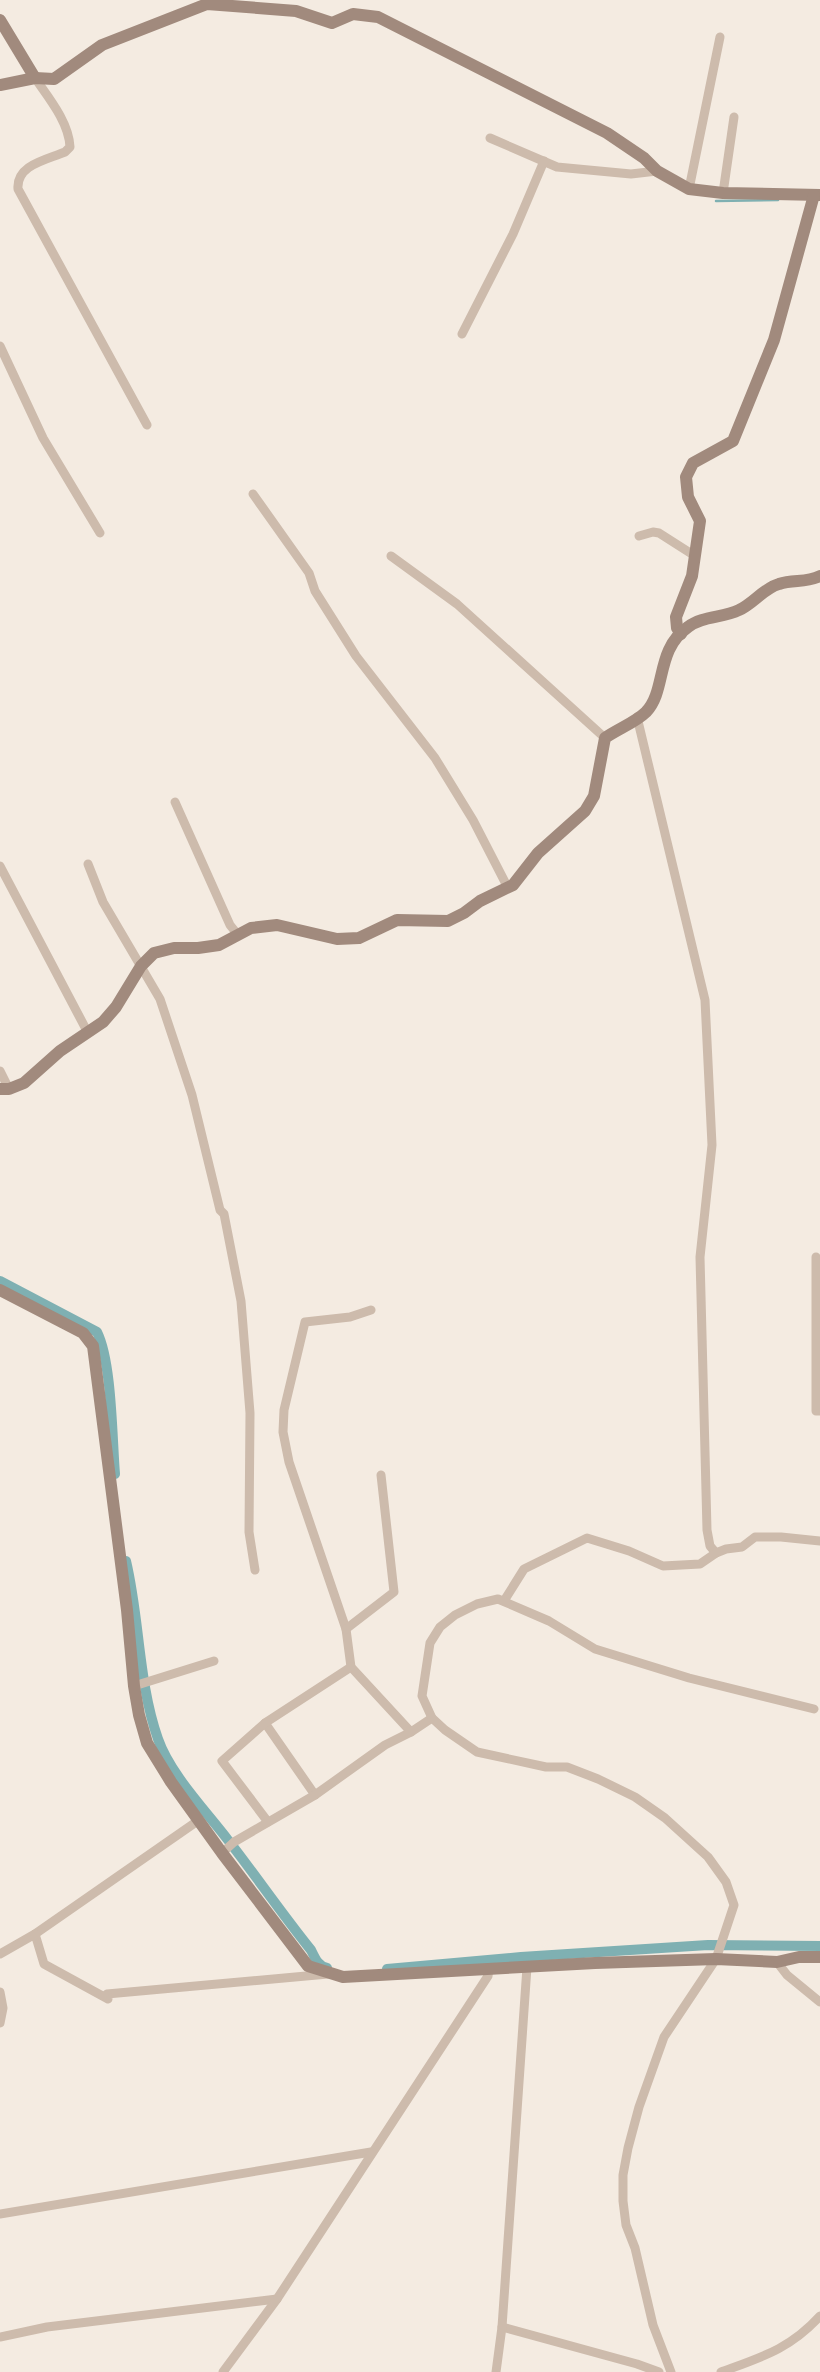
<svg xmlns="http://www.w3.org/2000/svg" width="820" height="2372" viewBox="0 0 820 2372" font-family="Ubuntu,sans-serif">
  <rect width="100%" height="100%" fill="#f4ebe1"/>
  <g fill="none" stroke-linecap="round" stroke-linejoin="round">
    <polyline stroke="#7fb0b2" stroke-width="2.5" points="716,201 778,200"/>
    <g stroke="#7fb0b2" stroke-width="10">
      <path d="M0,1281L97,1332C112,1362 112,1438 115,1474"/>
      <path d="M126,1561C140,1620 138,1682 158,1739C170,1774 206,1811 228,1840C256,1876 282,1914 311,1950C315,1958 318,1966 327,1968"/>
      <polyline points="387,1969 521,1957 708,1945 820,1946"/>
    </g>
    <g stroke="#cdbbac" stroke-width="9">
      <path d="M35,78C48,97 69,122 70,147L65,152C46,160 16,165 18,189L147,425"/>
      <polyline points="490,138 557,167 631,174 657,171"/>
      <polyline points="689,189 720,37"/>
      <polyline points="723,193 734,117"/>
      <polyline points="462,334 513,234 544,161"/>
      <polyline points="0,346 43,438 100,533"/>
      <polyline points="253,494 309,573 315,591 356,656 435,758 473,820 508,888"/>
      <polyline points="639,536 653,532 659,533 695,556"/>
      <polyline points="391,556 457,604 605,738"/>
      <polyline points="637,717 705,1000 712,1145 700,1257 707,1530 710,1546 716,1553"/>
      <polyline points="175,802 230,925 238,935"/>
      <polyline points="88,864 103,902 160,999 192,1095 220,1210 224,1214 241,1301 250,1413 249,1532 255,1570"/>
      <polyline points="0,866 88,1033"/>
      <polyline points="0,1071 9,1089"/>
      <polyline points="816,1257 816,1411 820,1411"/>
      <polyline points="371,1310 350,1317 305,1322 284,1410 283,1432 289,1462 346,1629 351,1667 411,1732"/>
      <polyline points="504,1601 524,1569 587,1538 629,1551 663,1566 700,1564 716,1553 726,1549 742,1547 755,1537 781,1537 820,1541"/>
      <polyline points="346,1629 394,1592 381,1475"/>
      <polyline points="134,1686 214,1661"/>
      <polyline points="265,1723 315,1795"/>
      <polyline points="268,1822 222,1761 265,1723 351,1667"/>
      <polyline points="222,1853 234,1842 315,1795 385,1745 411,1732 432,1718"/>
      <polyline points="35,1934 199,1820"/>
      <polyline points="0,1954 35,1934 44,1964 108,1999 107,1994 328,1974"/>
      <polyline points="777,1962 787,1975 820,2002"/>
      <polyline points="0,1992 3,2008 0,2023"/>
      <polyline points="0,2214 371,2152"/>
      <polyline points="502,2327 637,2364 659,2372"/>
      <polyline points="0,2337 47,2327 277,2299"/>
      <polyline points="223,2372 277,2299 488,1976 489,1969"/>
      <polyline points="496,2372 502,2327 527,1967"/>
      <polyline points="671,2372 653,2325 635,2248 626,2225 623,2201 623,2175 628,2148 639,2107 664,2037 716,1959 734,1905 726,1882 708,1857 665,1818 635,1797 598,1779 567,1767 546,1767 477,1752 445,1730 432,1718 422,1696 430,1643 440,1627 455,1615 477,1604 498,1599 549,1621 595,1649 689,1678 814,1709"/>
      <path d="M721,2372C762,2357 790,2349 820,2316"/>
    </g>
    <g stroke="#a18a7d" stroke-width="12">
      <polyline points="0,20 35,78"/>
      <polyline points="0,85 35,78 54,79 102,45 207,4 296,11 332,23 353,14 378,17 607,133 644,158 657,171 689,189 723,193 820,195"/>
      <polyline points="681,634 677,628 676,617 692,576 700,521 688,497 686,477 693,463 733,441 774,340 814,195"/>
      <path d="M0,1089H9L24,1083L60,1051L103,1022L116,1007L141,966L154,953L174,948H198L219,945L251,928L277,925L337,939L359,938L397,920L448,921L464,913L480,901L513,885L538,853L585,811L594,796L605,738C618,729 636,722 646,712C667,690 655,650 688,627C702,616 723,618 739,610C753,604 764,588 779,584C793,579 806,583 820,576"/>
      <polyline points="0,1290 83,1333 93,1346 127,1610 134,1686 139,1715 147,1743 171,1782 222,1853 308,1966 343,1977 595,1963 716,1959 777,1962 799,1957 820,1957"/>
    </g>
  </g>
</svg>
